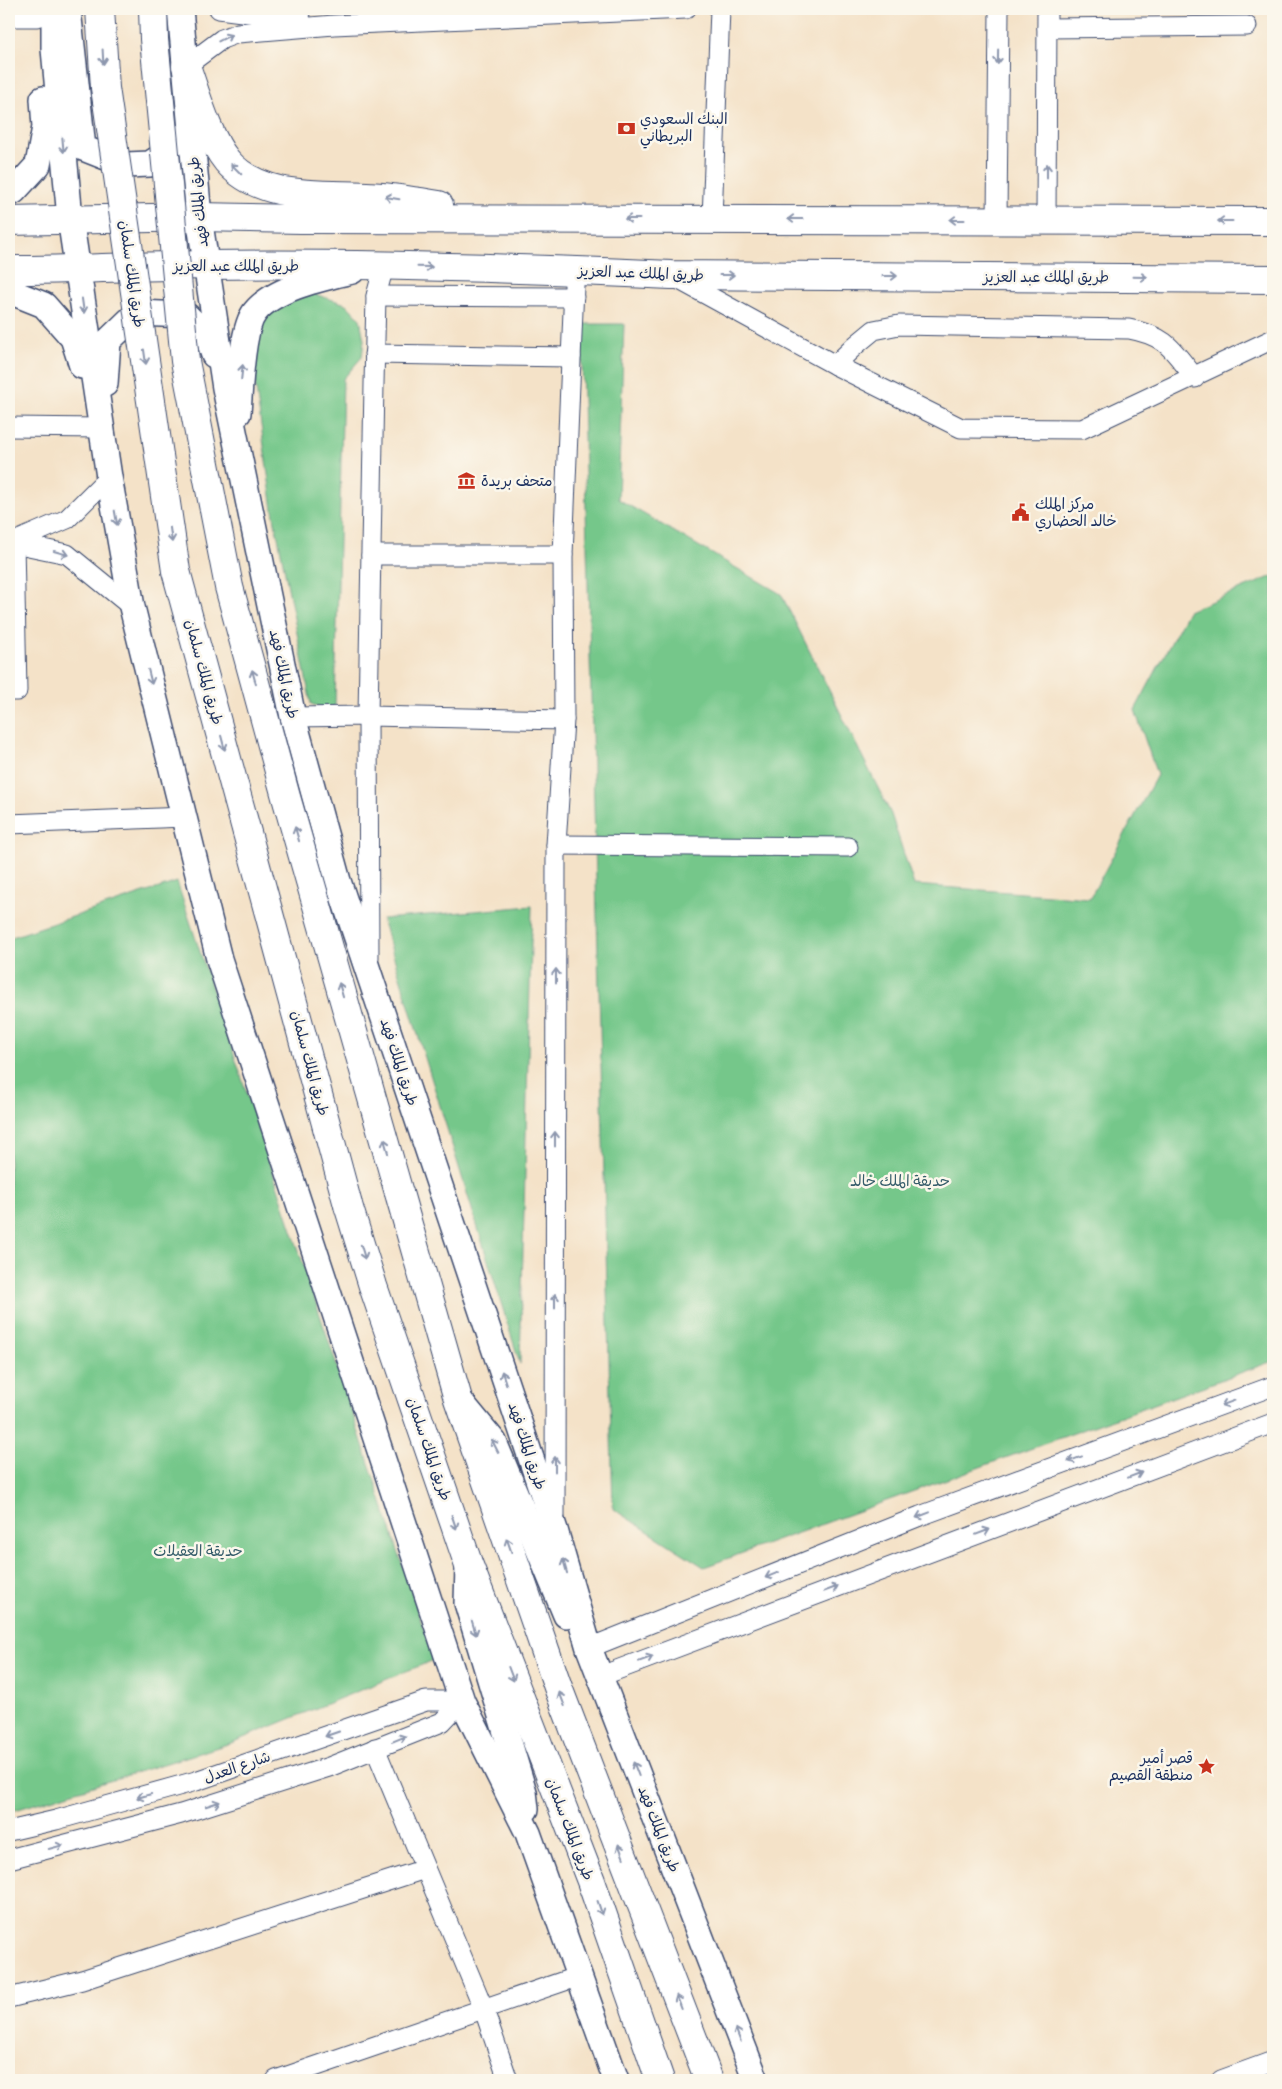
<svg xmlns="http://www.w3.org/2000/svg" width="1282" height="2089" viewBox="0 0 1282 2089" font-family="Delius,'Playpen Sans Arabic',sans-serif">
  <rect width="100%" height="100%" fill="#fbf7ec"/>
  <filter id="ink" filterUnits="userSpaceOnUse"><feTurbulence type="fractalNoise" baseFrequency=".02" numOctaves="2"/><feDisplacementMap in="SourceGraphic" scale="10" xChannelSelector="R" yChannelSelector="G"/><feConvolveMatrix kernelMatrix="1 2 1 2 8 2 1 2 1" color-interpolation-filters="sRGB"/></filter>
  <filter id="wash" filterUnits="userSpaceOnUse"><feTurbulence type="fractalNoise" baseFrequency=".0096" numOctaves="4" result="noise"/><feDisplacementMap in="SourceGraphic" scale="20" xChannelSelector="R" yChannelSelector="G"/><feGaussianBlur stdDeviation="1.12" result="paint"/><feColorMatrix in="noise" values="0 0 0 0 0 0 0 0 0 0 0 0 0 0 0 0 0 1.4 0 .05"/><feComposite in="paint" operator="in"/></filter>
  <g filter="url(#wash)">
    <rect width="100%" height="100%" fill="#f4e2c8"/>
    <g fill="#74c78a" stroke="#487b74">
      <polygon points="311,293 346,304 360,319 364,340 362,357 343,379 335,706 323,708 311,704 274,517 249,340 261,315"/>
      <polygon points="581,324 624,324 618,499 781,594 891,814 914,885 1090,898 1157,775 1135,710 1188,611 1273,576 1273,1361 704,1567 613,1509"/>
      <polygon points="177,882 434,1660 231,1743 9,1812 9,938"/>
      <polygon points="532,906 520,1364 382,919"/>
    </g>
  </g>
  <g filter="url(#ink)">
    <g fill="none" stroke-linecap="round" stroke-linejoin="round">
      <defs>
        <g id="minor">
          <polyline points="219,9 301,20"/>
          <polyline points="9,17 37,17"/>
          <polyline points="1047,28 1247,26"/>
          <polyline points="186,66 222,39 238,33 334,25 686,9"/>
          <polyline points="712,219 720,9"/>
          <polyline points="997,220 999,9"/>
          <polyline points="1046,220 1047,9"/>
          <polyline points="674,277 835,365 961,428 1082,429 1273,339"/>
          <polyline points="376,296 574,297"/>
          <polyline points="374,354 571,357"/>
          <path d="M835,365L857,344L874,330L899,325L1129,329C1167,336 1172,349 1195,378"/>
          <polyline points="9,427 101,428"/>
          <polyline points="12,543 67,519 109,477"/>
          <polyline points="14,543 67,554 132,607"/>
          <polyline points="371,555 563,555"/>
          <polyline points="9,691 17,691 14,543"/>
          <polyline points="293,717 368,716 564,720"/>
          <polyline points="9,824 185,817"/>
          <polyline points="556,845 848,847"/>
          <polyline points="369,958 368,716 374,384 376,296 384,266"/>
          <polyline points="555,1516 556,845 564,720 563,555 574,286 573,270"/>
          <polyline points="589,1648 920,1516 1273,1386"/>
          <polyline points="601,1676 1273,1423"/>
          <polyline points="375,1748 483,2007 508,2080"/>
          <polyline points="9,1831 56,1820 196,1781 426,1701 462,1701"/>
          <polyline points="9,1859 181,1814 329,1767 442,1722 462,1701"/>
          <polyline points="9,1998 82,1980 425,1869"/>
          <polyline points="276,2080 579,1976"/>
          <polyline points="1221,2080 1273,2061"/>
        </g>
        <g id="major">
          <polyline points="54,9 54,49 70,218 109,477 132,607 219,959 462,1701 528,1833 616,2080"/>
          <polyline points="68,9 83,148 126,165 150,164 168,152 174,137"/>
          <polyline points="180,9 199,217 225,388 293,717 338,881 555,1530 589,1648 756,2080"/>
          <polyline points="9,194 14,191 38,165 45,127 43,99"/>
          <polyline points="9,291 44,305 73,338 82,366"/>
          <polyline points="105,384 108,341 137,313 186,315 208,337 214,355"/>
          <path d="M238,413C240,389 241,329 255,312C274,288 323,278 352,271"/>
          <polyline points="461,1402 494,1442 566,1615"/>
          <polyline points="468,1565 467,1603 524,1792 526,1809"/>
        </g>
        <g id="highway">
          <path d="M186,66C196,94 208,138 227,161C264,204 330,192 382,197C401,199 420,202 439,205"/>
          <polyline points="9,221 199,217 301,219 1273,221"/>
          <path d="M9,270C74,270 140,266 206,265C361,263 516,268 671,275L1273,279"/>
          <polyline points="399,1193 458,1399 559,1690 709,2080"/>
          <polyline points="348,1205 373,1286 468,1563 591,1881 660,2080"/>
        </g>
      </defs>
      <use href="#minor" stroke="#3c4a6e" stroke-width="21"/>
      <use href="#major" stroke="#3c4a6e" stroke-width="28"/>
      <use href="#highway" stroke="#3c4a6e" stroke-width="30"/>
      <use href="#minor" stroke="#fff" stroke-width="19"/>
      <use href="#major" stroke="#fff" stroke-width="25"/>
      <use href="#highway" stroke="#fff" stroke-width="28"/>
      <defs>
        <g id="highway-bridge">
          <polyline points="100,9 105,88 176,571 348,1205"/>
          <polyline points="153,9 154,39 185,361 229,587 286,797 399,1193"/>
        </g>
      </defs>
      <use href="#highway-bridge" stroke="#3c4a6e" stroke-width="30" stroke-linecap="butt"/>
      <use href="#highway-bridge" stroke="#fff" stroke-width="28"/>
    </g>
    <defs><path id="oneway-shaft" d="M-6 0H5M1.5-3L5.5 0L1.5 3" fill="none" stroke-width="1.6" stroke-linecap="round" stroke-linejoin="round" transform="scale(1.25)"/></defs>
    <g stroke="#8d97ae">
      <use href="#oneway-shaft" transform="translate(225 38) rotate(-27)"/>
      <use href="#oneway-shaft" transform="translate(103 57) rotate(87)"/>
      <use href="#oneway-shaft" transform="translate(998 57) rotate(91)"/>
      <use href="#oneway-shaft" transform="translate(63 145) rotate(85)"/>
      <use href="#oneway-shaft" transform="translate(236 169) rotate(-135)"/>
      <use href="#oneway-shaft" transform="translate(1047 171) rotate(-90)"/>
      <use href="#oneway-shaft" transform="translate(392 198) rotate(-171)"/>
      <use href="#oneway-shaft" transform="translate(632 219) rotate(-180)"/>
      <use href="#oneway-shaft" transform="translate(795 219) rotate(-180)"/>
      <use href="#oneway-shaft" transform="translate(957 220) rotate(-180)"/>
      <use href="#oneway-shaft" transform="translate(1225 221) rotate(-180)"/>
      <use href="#oneway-shaft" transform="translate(425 267) rotate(1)"/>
      <use href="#oneway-shaft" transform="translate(727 275)"/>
      <use href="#oneway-shaft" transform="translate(890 276)"/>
      <use href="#oneway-shaft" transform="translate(1140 277) rotate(1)"/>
      <use href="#oneway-shaft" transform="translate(83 306) rotate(82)"/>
      <use href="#oneway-shaft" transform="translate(145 357) rotate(82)"/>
      <use href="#oneway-shaft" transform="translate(242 372) rotate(-84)"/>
      <use href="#oneway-shaft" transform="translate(116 518) rotate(80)"/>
      <use href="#oneway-shaft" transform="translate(171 535) rotate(82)"/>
      <use href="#oneway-shaft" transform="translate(61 553) rotate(16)"/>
      <use href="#oneway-shaft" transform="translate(150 677) rotate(76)"/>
      <use href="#oneway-shaft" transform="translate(254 677) rotate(-105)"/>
      <use href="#oneway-shaft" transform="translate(223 743) rotate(75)"/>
      <use href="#oneway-shaft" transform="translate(297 834) rotate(-106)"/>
      <use href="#oneway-shaft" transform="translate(556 976) rotate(-90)"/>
      <use href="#oneway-shaft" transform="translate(341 990) rotate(-106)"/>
      <use href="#oneway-shaft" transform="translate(555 1139) rotate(-90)"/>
      <use href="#oneway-shaft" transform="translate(386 1146) rotate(-106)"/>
      <use href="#oneway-shaft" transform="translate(363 1252) rotate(73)"/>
      <use href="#oneway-shaft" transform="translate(555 1301) rotate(-90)"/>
      <use href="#oneway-shaft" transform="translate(504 1378) rotate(-108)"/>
      <use href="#oneway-shaft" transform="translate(1228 1403) rotate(160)"/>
      <use href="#oneway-shaft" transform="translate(495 1446) rotate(-117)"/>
      <use href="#oneway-shaft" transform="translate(1075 1459) rotate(160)"/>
      <use href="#oneway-shaft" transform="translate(555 1464) rotate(-90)"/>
      <use href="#oneway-shaft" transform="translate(1135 1475) rotate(-21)"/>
      <use href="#oneway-shaft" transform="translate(923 1515) rotate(159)"/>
      <use href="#oneway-shaft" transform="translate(454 1522) rotate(71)"/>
      <use href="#oneway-shaft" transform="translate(983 1532) rotate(-21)"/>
      <use href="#oneway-shaft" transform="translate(509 1545) rotate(-109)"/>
      <use href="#oneway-shaft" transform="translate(565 1566) rotate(-106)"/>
      <use href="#oneway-shaft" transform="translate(772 1575) rotate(158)"/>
      <use href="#oneway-shaft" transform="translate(831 1589) rotate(-21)"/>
      <use href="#oneway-shaft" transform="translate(474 1628) rotate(73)"/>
      <use href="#oneway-shaft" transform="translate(646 1659) rotate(-21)"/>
      <use href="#oneway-shaft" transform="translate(511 1674) rotate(69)"/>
      <use href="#oneway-shaft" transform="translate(562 1699) rotate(-111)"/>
      <use href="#oneway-shaft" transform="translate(332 1734) rotate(161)"/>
      <use href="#oneway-shaft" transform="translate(399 1739) rotate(-22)"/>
      <use href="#oneway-shaft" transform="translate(636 1769) rotate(-111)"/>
      <use href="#oneway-shaft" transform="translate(144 1796) rotate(164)"/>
      <use href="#oneway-shaft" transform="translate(213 1804) rotate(-18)"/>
      <use href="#oneway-shaft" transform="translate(56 1847) rotate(-15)"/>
      <use href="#oneway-shaft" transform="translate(621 1851) rotate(-111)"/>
      <use href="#oneway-shaft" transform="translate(600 1908) rotate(71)"/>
      <use href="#oneway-shaft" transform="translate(679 2002) rotate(-111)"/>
      <use href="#oneway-shaft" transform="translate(738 2035) rotate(-111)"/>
    </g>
  </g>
  <defs>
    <symbol id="bank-bare" viewBox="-9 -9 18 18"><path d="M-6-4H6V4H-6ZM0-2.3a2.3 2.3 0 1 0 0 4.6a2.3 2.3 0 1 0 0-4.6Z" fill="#c8321e" stroke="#fbf7ec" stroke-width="2.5" paint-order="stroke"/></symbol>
    <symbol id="museum-bare" viewBox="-9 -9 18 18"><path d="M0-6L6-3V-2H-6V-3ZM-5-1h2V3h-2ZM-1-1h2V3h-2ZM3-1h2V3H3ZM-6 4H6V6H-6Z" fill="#c8321e" stroke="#fbf7ec" stroke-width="2.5" paint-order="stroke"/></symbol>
    <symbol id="civic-bare" viewBox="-9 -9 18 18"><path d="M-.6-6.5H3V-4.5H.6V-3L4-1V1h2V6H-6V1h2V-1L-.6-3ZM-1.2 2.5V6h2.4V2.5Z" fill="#c8321e" stroke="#fbf7ec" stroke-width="2.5" paint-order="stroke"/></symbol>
    <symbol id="sight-bare" viewBox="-9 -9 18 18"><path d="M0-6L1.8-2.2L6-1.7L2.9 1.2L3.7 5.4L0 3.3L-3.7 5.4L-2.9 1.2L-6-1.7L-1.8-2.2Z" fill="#c8321e" stroke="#fbf7ec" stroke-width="2.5" paint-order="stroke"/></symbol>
  </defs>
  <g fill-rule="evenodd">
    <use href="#bank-bare" x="614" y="116" width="25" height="25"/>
    <use href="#museum-bare" x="454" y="468" width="25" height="25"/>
    <use href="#civic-bare" x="1008" y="500" width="25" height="25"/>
    <use href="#sight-bare" x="1194" y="1754" width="25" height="25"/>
  </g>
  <g text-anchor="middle" stroke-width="5" stroke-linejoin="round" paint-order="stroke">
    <g font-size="15" fill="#1b2f5e" stroke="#fbf7ec" text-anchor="start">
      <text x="640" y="124">البنك السعودي<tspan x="640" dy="17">البريطاني</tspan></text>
      <text x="481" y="486">متحف بريدة</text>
      <text x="1035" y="509">مركز الملك<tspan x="1035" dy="17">خالد الحضاري</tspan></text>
      <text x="1193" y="1763" text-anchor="end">قصر أمير<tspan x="1193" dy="17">منطقة القصيم</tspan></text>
    </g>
    <g font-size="15" fill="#1b2f5e" stroke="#fbf7ec">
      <text transform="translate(198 202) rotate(-96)" y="5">طريق الملك فهد</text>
      <text x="236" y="271">طريق الملك عبد العزيز</text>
      <text transform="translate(641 273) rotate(2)" y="5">طريق الملك عبد العزيز</text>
      <text transform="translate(132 274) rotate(82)" y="5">طريق الملك سلمان</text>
      <text x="1046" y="282">طريق الملك عبد العزيز</text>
      <text transform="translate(204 672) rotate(75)" y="5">طريق الملك سلمان</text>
      <text transform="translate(284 674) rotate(78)" y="5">طريق الملك فهد</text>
      <text transform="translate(399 1062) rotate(72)" y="5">طريق الملك فهد</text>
      <text transform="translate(310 1063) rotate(75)" y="5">طريق الملك سلمان</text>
      <text transform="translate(527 1446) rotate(72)" y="5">طريق الملك فهد</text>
      <text transform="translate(429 1449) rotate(71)" y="5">طريق الملك سلمان</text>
      <text transform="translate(237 1767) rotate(-19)" y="5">شارع العدل</text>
      <text transform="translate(570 1829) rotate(69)" y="5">طريق الملك سلمان</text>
      <text transform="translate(659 1829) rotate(69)" y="5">طريق الملك فهد</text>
    </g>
    <g font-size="15" fill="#365d6b" stroke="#fbf7ec">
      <text x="900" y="1186">حديقة الملك خالد</text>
      <text x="198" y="1556">حديقة العقيلات</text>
    </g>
  </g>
  <rect width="1282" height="2089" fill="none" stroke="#fbf7ec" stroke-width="30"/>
</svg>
